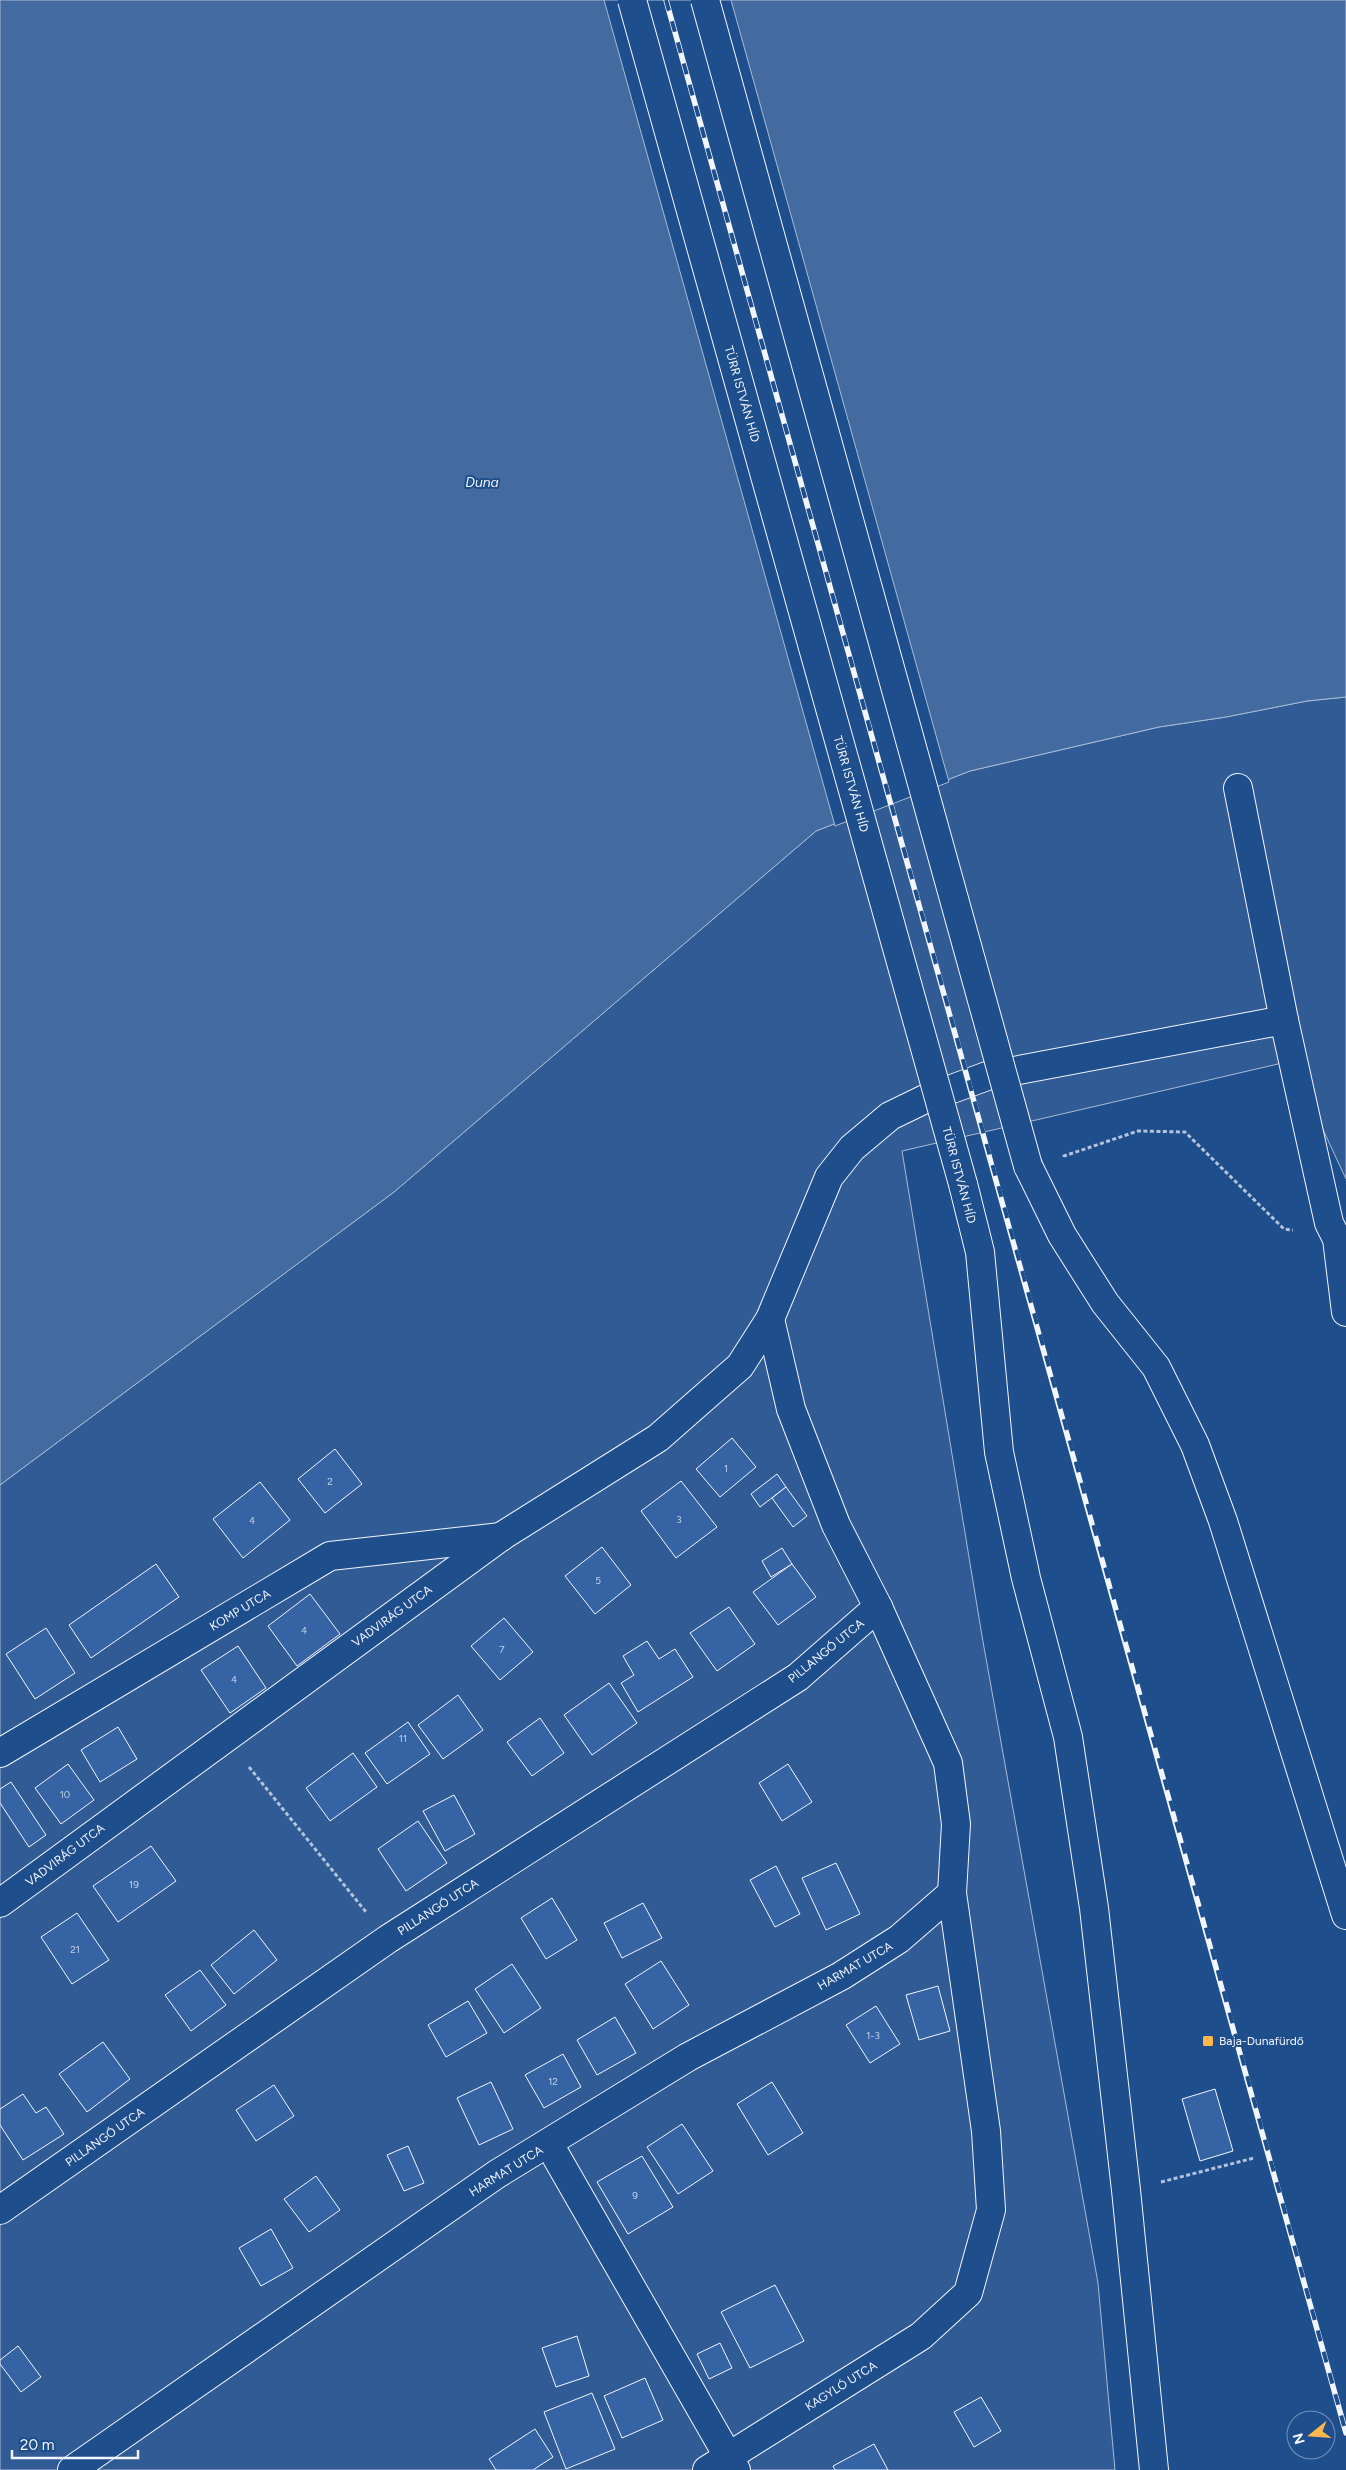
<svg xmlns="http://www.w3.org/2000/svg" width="1346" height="2470" viewBox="0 0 1346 2470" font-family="Figtree,sans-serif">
  <rect width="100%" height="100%" fill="#1f4e8c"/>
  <polygon fill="#305b95" stroke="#a8bbd7" points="1346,697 1346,1179 1291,1061 902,1151 982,1636 1098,2283 1115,2470 0,2470 0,1485 394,1192 816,831 970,771 1159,727 1226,717 1307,701"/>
  <polygon fill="#446ba0" stroke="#a8bbd7" points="0,0 1346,0 1346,697 1307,701 1226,717 1159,727 970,771 816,831 394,1192 0,1485"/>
  <polygon fill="#1f4e8c" stroke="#a8bbd7" points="604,0 731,0 949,782 835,826"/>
  <g fill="#3563a3" stroke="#f2f6ff">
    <polygon points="732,1438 756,1467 720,1497 696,1469"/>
    <polygon points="335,1449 362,1484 325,1513 298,1479"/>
    <polygon points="777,1474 786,1487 760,1507 751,1494"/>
    <polygon points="681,1481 717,1527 676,1558 641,1511"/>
    <polygon points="260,1482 290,1520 243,1558 213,1519"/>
    <polygon points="786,1487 807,1516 793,1527 772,1498"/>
    <polygon points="602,1547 631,1585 595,1614 565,1576"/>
    <polygon points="782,1548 792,1564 771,1577 762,1561"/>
    <polygon points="156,1564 179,1597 91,1658 69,1625"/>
    <polygon points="792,1564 816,1597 778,1625 753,1592"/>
    <polygon points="310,1594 340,1634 297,1666 268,1626"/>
    <polygon points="729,1607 755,1644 717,1671 690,1633"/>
    <polygon points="504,1618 533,1652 500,1680 471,1646"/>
    <polygon points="46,1628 75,1673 35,1699 6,1654"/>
    <polygon points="647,1641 659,1659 675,1649 693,1677 638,1712 621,1683 634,1675 623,1656"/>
    <polygon points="238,1646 266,1688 230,1713 201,1670"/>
    <polygon points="609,1683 637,1723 592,1755 564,1715"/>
    <polygon points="458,1695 483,1730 443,1759 418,1725"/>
    <polygon points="540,1718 564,1753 532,1776 507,1742"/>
    <polygon points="408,1722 430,1754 387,1784 365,1753"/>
    <polygon points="118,1727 137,1759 100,1782 81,1750"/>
    <polygon points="353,1753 377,1787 330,1821 306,1788"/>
    <polygon points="68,1764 94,1800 61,1824 35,1788"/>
    <polygon points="788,1764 812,1802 782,1821 759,1783"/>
    <polygon points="11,1782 46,1835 29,1847 0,1803 0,1789"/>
    <polygon points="454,1795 475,1834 445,1851 423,1811"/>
    <polygon points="418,1821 447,1863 406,1891 378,1849"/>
    <polygon points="151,1846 176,1881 118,1922 93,1886"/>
    <polygon points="836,1863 860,1914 826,1930 802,1878"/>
    <polygon points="776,1866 800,1914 775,1927 750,1880"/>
    <polygon points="552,1898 577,1940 546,1959 521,1918"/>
    <polygon points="643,1903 662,1938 622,1958 604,1923"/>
    <polygon points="77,1913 109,1960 72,1984 41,1937"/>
    <polygon points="254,1930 277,1960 234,1994 211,1965"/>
    <polygon points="661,1961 689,2005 653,2029 625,1984"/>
    <polygon points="512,1964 541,2008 504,2033 475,1989"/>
    <polygon points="200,1970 226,2005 191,2031 165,1995"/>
    <polygon points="938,1986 950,2031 919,2040 906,1995"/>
    <polygon points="468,2001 487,2033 446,2057 428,2025"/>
    <polygon points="876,2006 900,2044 870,2063 846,2025"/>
    <polygon points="615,2017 636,2053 597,2075 577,2040"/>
    <polygon points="103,2042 130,2079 87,2112 59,2074"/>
    <polygon points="563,2054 581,2087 544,2108 525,2075"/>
    <polygon points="491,2082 513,2129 479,2145 457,2098"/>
    <polygon points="772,2082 803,2133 768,2155 737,2104"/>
    <polygon points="274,2085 294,2116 256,2141 236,2110"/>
    <polygon points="1215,2089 1233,2151 1200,2161 1182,2099"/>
    <polygon points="23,2094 36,2113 46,2107 64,2134 23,2160 0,2125 0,2109"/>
    <polygon points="682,2124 713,2171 678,2194 647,2147"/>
    <polygon points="408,2146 424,2183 404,2191 387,2155"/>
    <polygon points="642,2156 673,2207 628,2234 597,2182"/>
    <polygon points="316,2176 340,2210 309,2232 284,2199"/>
    <polygon points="271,2229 293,2268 261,2286 239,2248"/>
    <polygon points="775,2285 804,2341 750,2368 721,2312"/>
    <polygon points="577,2336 589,2376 556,2387 542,2348"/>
    <polygon points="720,2343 732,2368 709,2379 697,2354"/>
    <polygon points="18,2346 41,2377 21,2392 0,2364 0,2360"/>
    <polygon points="645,2378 663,2420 622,2438 604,2396"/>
    <polygon points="592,2393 615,2449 566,2469 544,2412"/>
    <polygon points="981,2397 1001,2431 974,2447 954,2412"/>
    <polygon points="535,2429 553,2457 533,2470 496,2470 489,2459"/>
    <polygon points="874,2444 888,2470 835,2470 833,2466"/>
  </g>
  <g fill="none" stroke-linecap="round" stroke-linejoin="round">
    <defs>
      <g id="minor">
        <polyline points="1238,788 1284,1020"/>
        <polyline points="0,1753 330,1556 501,1537"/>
        <polyline points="0,1903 502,1536 658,1438 740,1366 770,1319 829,1177 852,1148 890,1116 925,1099 987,1076 1284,1020 1329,1223 1337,1239 1346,1312"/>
        <polyline points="549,2144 736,2470"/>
        <polyline points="0,2210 388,1939 798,1677 878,1607"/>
        <polyline points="72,2470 497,2174 688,2057 841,1976 899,1939 952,1893"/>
        <polyline points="707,2470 921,2336 968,2293 991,2210 986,2131 952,1893 956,1824 948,1763 878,1607 836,1525 791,1409 770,1319"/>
      </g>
      <g id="primary">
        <polyline points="1028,1166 1062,1235 1105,1303 1156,1367 1195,1445 1223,1521 1346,1915"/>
        <polyline points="963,1184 980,1252 999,1452 1026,1578 1068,1737 1094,1908 1126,2190 1154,2470"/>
      </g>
    </defs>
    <use href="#minor" stroke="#f2f6ff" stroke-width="30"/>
    <use href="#primary" stroke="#f2f6ff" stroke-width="30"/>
    <g stroke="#b3c4dc" stroke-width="3" stroke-dasharray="4 2.5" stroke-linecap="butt">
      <polyline points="1064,1157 1064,1156 1138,1131 1185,1132 1284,1229 1293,1230"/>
      <polyline points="249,1767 366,1912"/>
      <polyline points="1161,2182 1254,2158"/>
    </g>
    <use href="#minor" stroke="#1f4e8c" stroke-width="28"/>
    <use href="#primary" stroke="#1f4e8c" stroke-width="28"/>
    <defs>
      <path id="rail" d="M666,0C892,811 1122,1621 1346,2433"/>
    </defs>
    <use href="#rail" stroke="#f2f6ff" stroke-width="5.5"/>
    <use href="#rail" stroke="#1f4e8c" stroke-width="4" stroke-dasharray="11" stroke-linecap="butt"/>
    <defs>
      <g id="primary-bridge">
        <polyline points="632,0 963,1184"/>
        <polyline points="705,0 1028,1166"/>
      </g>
    </defs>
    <use href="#primary-bridge" stroke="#f2f6ff" stroke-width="30" stroke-linecap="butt"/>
    <use href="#primary-bridge" stroke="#1f4e8c" stroke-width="28"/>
  </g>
  <rect fill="#ffb74d" stroke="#1f4e8c" stroke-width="2" x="1202" y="2035" width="12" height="12" rx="2.5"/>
  <g text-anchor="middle" stroke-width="4" stroke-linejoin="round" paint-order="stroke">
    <g font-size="10" fill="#c3d1e8">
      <text x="726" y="1472">1</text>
      <text x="330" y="1485">2</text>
      <text x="679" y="1523">3</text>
      <text x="252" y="1524">4</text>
      <text x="598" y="1584">5</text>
      <text x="304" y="1634">4</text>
      <text x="502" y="1653">7</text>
      <text x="234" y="1683">4</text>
      <text x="403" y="1742">11</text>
      <text x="65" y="1798">10</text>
      <text x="134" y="1888">19</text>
      <text x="75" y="1953">21</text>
      <text x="873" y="2039">1-3</text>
      <text x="553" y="2085">12</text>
      <text x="635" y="2199">9</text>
    </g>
    <g font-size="12" fill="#f2f6ff" stroke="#1f4e8c">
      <text transform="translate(742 394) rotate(74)" y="4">TÜRR ISTVÁN HÍD</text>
      <text transform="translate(851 784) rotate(74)" y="4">TÜRR ISTVÁN HÍD</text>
      <text transform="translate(959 1175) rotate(75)" y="4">TÜRR ISTVÁN HÍD</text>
      <text transform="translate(240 1610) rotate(-31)" y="4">KOMP UTCA</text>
      <text transform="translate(392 1616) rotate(-36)" y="4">VADVIRÁG UTCA</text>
      <text transform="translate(826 1651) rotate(-39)" y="4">PILLANGÓ UTCA</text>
      <text transform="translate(65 1855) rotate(-37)" y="4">VADVIRÁG UTCA</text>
      <text transform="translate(438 1907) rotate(-33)" y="4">PILLANGÓ UTCA</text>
      <text transform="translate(855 1966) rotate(-30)" y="4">HARMAT UTCA</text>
      <text transform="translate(105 2137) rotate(-35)" y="4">PILLANGÓ UTCA</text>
      <text transform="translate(506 2171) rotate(-32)" y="4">HARMAT UTCA</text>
      <text transform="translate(841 2386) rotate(-32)" y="4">KAGYLÓ UTCA</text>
    </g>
    <g font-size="12" fill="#f2f6ff" stroke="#1f4e8c" text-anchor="start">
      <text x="1219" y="2045">Baja-Dunafürdő</text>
    </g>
    <g font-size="14" font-style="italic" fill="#f2f6ff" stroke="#1f4e8c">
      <text x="482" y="487">Duna</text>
    </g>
  </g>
  <g transform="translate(1311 2435) rotate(253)"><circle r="24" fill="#1f4e8c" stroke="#7391ba"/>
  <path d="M0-4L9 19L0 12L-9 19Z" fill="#ffb74d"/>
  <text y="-8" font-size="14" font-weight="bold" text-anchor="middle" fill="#f2f6ff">N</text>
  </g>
  <path d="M12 2450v8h126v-8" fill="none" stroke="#f2f6ff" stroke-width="2.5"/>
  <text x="20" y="2450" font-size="15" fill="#f2f6ff" stroke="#1f4e8c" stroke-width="4" paint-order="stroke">20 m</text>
</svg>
